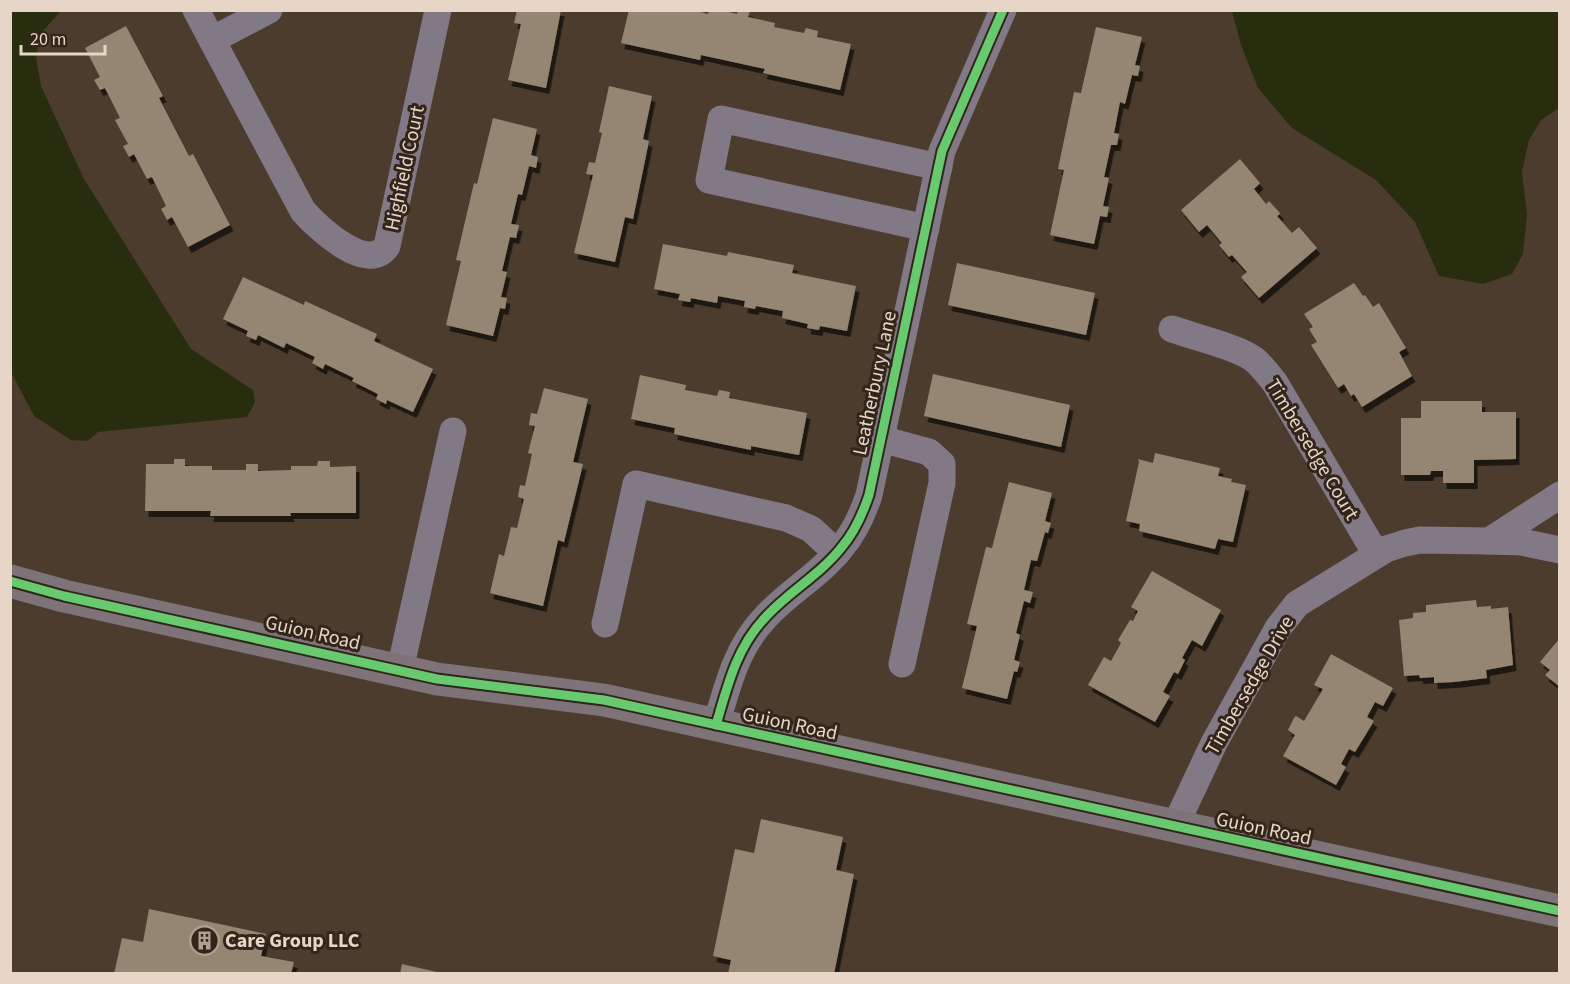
<svg xmlns="http://www.w3.org/2000/svg" width="1570" height="984" viewBox="0 0 1570 984" font-family="'Source Sans 3',sans-serif">
  <defs>
    <filter id="shadow"><feDropShadow dx="3.5" dy="6" stdDeviation="0" flood-color="#0009"/></filter>
  </defs>
  <rect width="100%" height="100%" fill="#4b3c2e"/>
  <g fill="#282e0d">
    <polygon points="10,11 61,11 41,33 36,57 41,86 84,179 191,349 253,390 255,402 247,417 98,432 87,441 71,440 34,416 11,372"/>
    <polygon points="1232,11 1559,11 1559,108 1541,120 1529,140 1522,172 1527,214 1523,254 1512,274 1483,284 1439,276 1415,222 1376,180 1292,128 1258,88 1241,45"/>
  </g>
  <g fill="#948673" filter="url(#shadow)">
    <polygon points="517,10 561,10 546,88 508,80 521,24 514,23"/>
    <polygon points="629,10 693,10 708,14 709,10 721,10 737,14 738,10 746,10 750,11 748,17 775,23 774,27 804,33 806,28 818,31 817,37 851,44 840,90 763,73 765,69 701,55 700,60 621,43"/>
    <polygon points="126,26 163,96 159,98 189,156 193,154 230,225 188,247 172,217 167,220 161,209 166,206 152,177 147,179 134,154 129,157 123,146 128,144 115,120 120,118 105,88 100,90 94,80 100,77 85,48"/>
    <polygon points="1096,27 1142,37 1135,65 1140,66 1138,76 1132,75 1125,104 1120,102 1114,133 1119,134 1117,145 1111,145 1104,177 1109,178 1103,206 1109,207 1107,217 1100,216 1094,244 1050,235 1064,170 1058,169 1074,92 1081,93"/>
    <polygon points="609,86 652,96 643,139 649,141 633,219 625,217 615,262 574,253 593,175 586,174 589,162 595,163 602,133 599,132"/>
    <polygon points="493,118 537,129 531,155 538,157 536,168 529,166 522,195 518,194 511,224 519,225 516,238 510,237 502,271 507,272 501,297 507,298 505,309 500,308 493,336 446,325 461,261 456,260 474,183 477,184"/>
    <polygon points="1240,159 1260,183 1254,189 1266,204 1269,201 1279,212 1280,214 1277,216 1292,233 1299,227 1317,248 1259,298 1241,277 1247,272 1232,255 1229,257 1219,245 1222,243 1207,225 1199,232 1181,210"/>
    <polygon points="663,244 727,256 728,252 794,265 792,273 856,286 847,331 820,326 819,330 807,328 808,324 782,318 783,311 756,306 755,309 744,307 745,301 718,296 717,303 691,298 690,302 678,300 680,294 654,289"/>
    <polygon points="957,263 1095,293 1086,335 948,305"/>
    <polygon points="243,277 304,305 305,301 377,334 374,341 433,369 413,412 387,400 386,404 376,399 378,394 352,381 354,378 325,364 323,369 312,363 315,357 286,343 284,348 258,335 256,340 246,336 248,331 223,319"/>
    <polygon points="1354,283 1363,296 1365,295 1373,307 1379,303 1406,348 1399,352 1412,376 1362,407 1354,394 1351,396 1344,384 1338,388 1311,345 1317,342 1309,329 1313,327 1304,314"/>
    <polygon points="933,374 1070,405 1061,447 924,416"/>
    <polygon points="640,375 686,385 685,390 717,396 719,390 730,392 729,398 807,413 799,455 751,446 751,450 674,434 675,428 631,419"/>
    <polygon points="544,388 588,399 573,462 583,464 564,542 558,540 543,606 490,593 499,554 504,556 511,527 517,528 524,499 518,497 520,485 525,486 532,454 528,453 535,426 529,425 531,413 537,414"/>
    <polygon points="1421,401 1482,401 1482,412 1516,412 1516,459 1474,460 1474,483 1443,483 1443,471 1431,471 1430,475 1401,475 1401,418 1421,418"/>
    <polygon points="1155,453 1220,468 1218,476 1232,479 1231,482 1246,485 1233,542 1218,539 1215,549 1139,531 1140,524 1126,521 1139,462 1138,459 1153,463"/>
    <polygon points="174,459 185,459 185,466 212,466 212,470 246,470 246,464 258,464 258,471 291,470 291,466 317,466 318,461 330,461 330,467 356,466 356,513 290,513 291,516 210,516 211,511 145,511 146,464 174,464"/>
    <polygon points="1009,482 1052,493 1045,521 1051,523 1048,533 1045,532 1037,561 1031,560 1024,590 1033,592 1030,603 1024,601 1016,633 1020,635 1014,660 1020,662 1017,672 1014,671 1007,699 962,688 977,626 967,624 986,547 992,548"/>
    <polygon points="1152,571 1221,610 1202,646 1192,640 1182,658 1185,660 1178,674 1174,672 1163,692 1170,696 1155,722 1088,685 1104,657 1111,661 1121,643 1118,640 1130,620 1133,621 1138,611 1131,607"/>
    <polygon points="1476,600 1477,607 1491,606 1491,609 1508,607 1513,665 1486,670 1487,678 1454,682 1434,683 1434,677 1420,678 1419,675 1404,676 1399,620 1413,618 1413,613 1426,612 1426,605"/>
    <polygon points="1560,638 1560,687 1545,675 1550,670 1540,662"/>
    <polygon points="1331,654 1393,688 1383,706 1375,702 1367,717 1374,721 1355,752 1349,749 1341,764 1346,767 1336,785 1283,756 1295,735 1288,730 1294,718 1296,716 1304,721 1323,689 1314,685"/>
    <polygon points="761,819 843,837 836,870 854,874 834,974 728,974 731,960 713,956 735,849 754,853"/>
    <polygon points="149,909 266,934 261,956 294,962 291,974 114,974 122,938 143,942"/>
    <polygon points="402,964 441,973 440,974 400,974"/>
  </g>
  <g fill="none" stroke-linecap="round" stroke-linejoin="round">
    <g stroke="#817a86" stroke-width="27">
      <path d="M196,10L303,211C317,227 368,275 387,246L438,10"/>
      <polyline points="212,40 269,10"/>
      <polyline points="926,228 709,180 721,119 939,167"/>
      <path d="M1172,329C1194,337 1239,347 1256,361C1263,368 1269,375 1275,383L1376,554"/>
      <polyline points="881,439 929,452 942,464 942,483 902,664"/>
      <polyline points="1489,541 1521,542 1560,550"/>
      <polyline points="605,624 636,484 786,518 811,529 837,553"/>
      <polyline points="400,670 453,431"/>
      <path d="M716,725C727,688 736,649 763,620C786,593 819,576 841,548C854,533 863,513 869,495L942,151L1003,10"/>
      <polyline points="1175,826 1214,743 1278,628 1297,604 1386,549 1405,543 1420,540 1489,541 1560,495"/>
    </g>
    <polyline stroke="#7d7379" stroke-width="33" points="10,581 64,596 437,679 604,700 1560,911"/>
    <defs>
      <g id="cycleway">
        <polyline points="10,581 64,596 437,679 604,700 1560,911"/>
        <path d="M716,725C727,688 736,649 763,620C786,593 819,576 841,548C854,533 863,513 869,495L942,151L1003,10"/>
      </g>
    </defs>
    <use href="#cycleway" stroke="#32251a" stroke-width="13"/>
    <use href="#cycleway" stroke="#67ca6e" stroke-width="9"/>
  </g>
  <defs>
    <symbol id="building-ring" viewBox="-11 -11 22 22"><circle r="9.5" fill="#32251a" stroke="#b09f91" stroke-width="1.5"/><path d="M-4-6H4V6H1V3H-1V6H-4ZM-2.5-4.3h1.7v1.8h-1.7ZM.8-4.3h1.7v1.8H.8ZM-2.5-1h1.7V.8h-1.7ZM.8-1h1.7V.8H.8Z" fill="#b09f91"/></symbol>
  </defs>
  <g fill-rule="evenodd">
    <use href="#building-ring" x="188" y="924" width="33" height="33"/>
  </g>
  <g text-anchor="middle" stroke-width="6" stroke-linejoin="round" paint-order="stroke">
    <g font-size="20" fill="#e7d5c7" stroke="#32251a">
      <text transform="translate(404 168) rotate(-78)" y="7">Highfield Court</text>
      <text transform="translate(874 383) rotate(-78)" y="7">Leatherbury Lane</text>
      <text transform="translate(1313 449) rotate(59)" y="7">Timbersedge Court</text>
      <text transform="translate(313 632) rotate(13)" y="7">Guion Road</text>
      <text transform="translate(1249 685) rotate(-60)" y="7">Timbersedge Drive</text>
      <text transform="translate(790 723) rotate(12)" y="7">Guion Road</text>
      <text transform="translate(1264 828) rotate(12)" y="7">Guion Road</text>
    </g>
    <g font-size="20" font-weight="bold" fill="#e7d5c7" stroke="#32251a" text-anchor="start">
      <text x="225" y="947">Care Group LLC</text>
    </g>
  </g>
  <rect width="1570" height="984" fill="none" stroke="#e7d5c7" stroke-width="24"/>
  <path d="M21 45v9h84v-9" fill="none" stroke="#e7d5c7" stroke-width="3"/>
  <text x="30" y="45" font-size="18" fill="#e7d5c7" stroke="#32251a" stroke-width="4.5" paint-order="stroke">20 m</text>
</svg>
